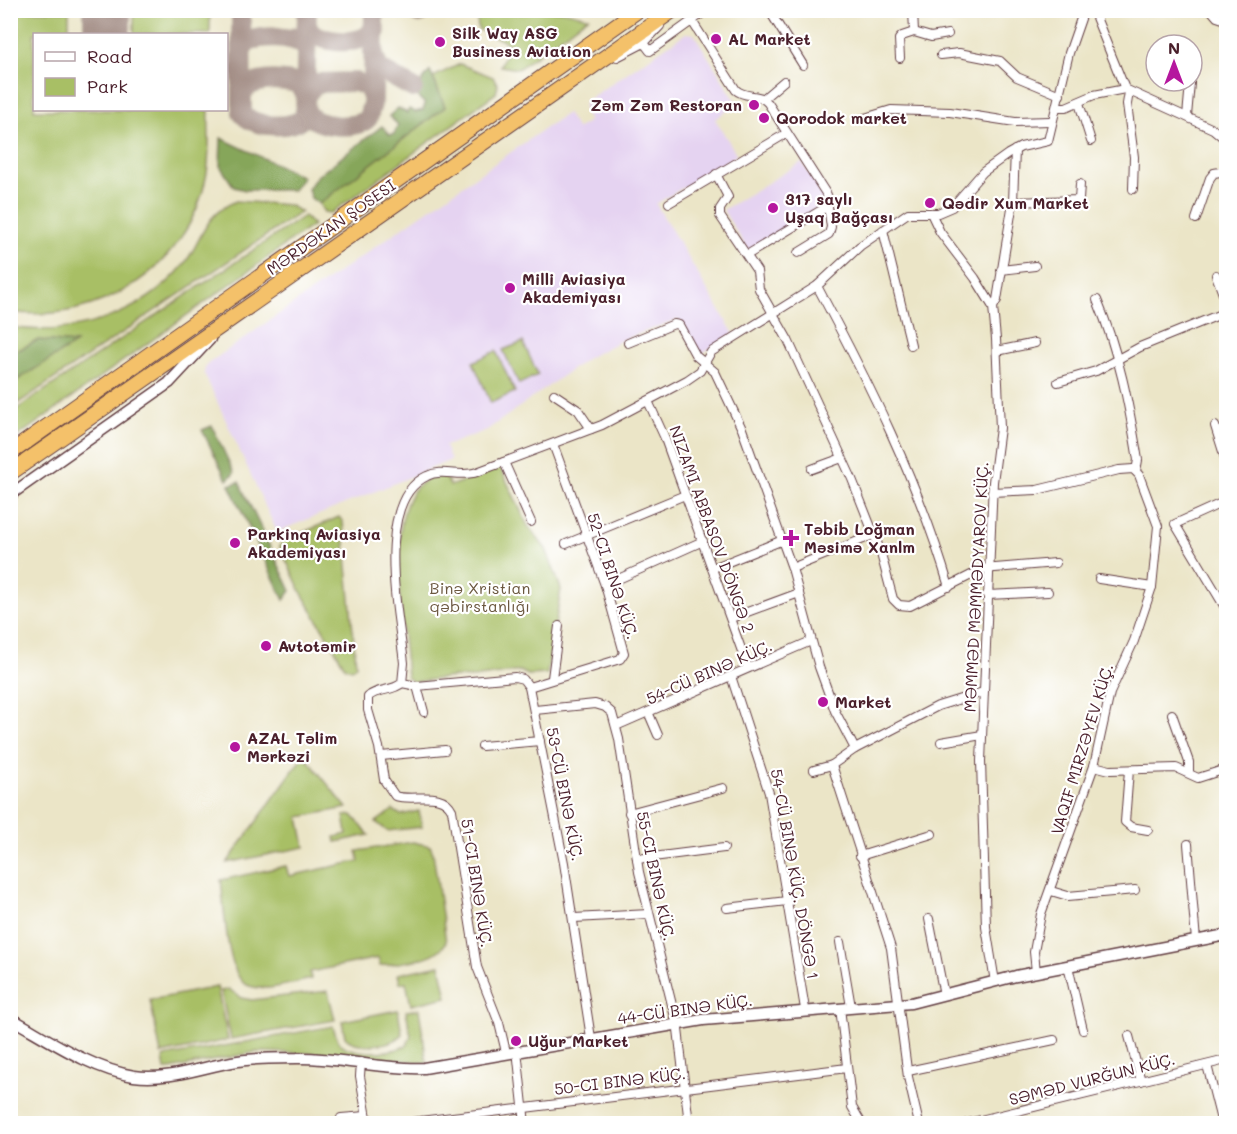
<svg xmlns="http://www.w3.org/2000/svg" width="1237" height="1134" viewBox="0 0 1237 1134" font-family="Mali,sans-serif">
  <rect width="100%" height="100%" fill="#fff"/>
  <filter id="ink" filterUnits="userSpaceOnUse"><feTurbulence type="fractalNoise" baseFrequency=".0167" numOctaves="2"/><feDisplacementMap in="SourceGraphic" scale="12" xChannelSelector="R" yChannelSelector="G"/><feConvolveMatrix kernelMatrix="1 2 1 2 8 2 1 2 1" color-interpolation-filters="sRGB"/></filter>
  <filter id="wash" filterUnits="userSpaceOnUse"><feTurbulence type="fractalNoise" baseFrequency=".008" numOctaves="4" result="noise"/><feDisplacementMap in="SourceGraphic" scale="24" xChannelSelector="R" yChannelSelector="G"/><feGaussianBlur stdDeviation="1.35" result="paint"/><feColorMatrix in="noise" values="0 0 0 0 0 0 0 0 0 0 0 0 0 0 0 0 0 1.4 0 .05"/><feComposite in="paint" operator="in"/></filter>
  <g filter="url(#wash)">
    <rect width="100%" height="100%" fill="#ebe5c7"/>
    <g fill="#e5d3f1">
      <polygon points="686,33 694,34 737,103 715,119 737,155 656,204 734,334 699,355 678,319 622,340 589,357 487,430 445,446 451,460 277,532 204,373 206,365 567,113 577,129 589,121 584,112 584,102"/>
      <polygon points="802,162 825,199 822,206 748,250 723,210"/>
    </g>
    <g fill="#a8bf65" stroke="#796f48" stroke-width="1.5">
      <polygon points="487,10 563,11 588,17 518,69 500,66 510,44 478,29 477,17"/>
      <path d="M10,11H69V34H34V110H209C208,132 211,156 206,178C188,268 99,325 11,312Z"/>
      <rect x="134" y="11" width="76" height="23"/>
      <polygon points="460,64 493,77 498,85 496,93 331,213 324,212 319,204 445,107 433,77"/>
      <path d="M236,201L289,205L301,212L11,408V384L75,343L38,340L11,354V327C72,338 142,315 182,267C203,241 202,215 236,201Z"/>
      <polygon points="304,216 313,225 11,441 11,413"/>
      <polygon points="523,342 538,375 519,384 503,350"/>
      <polygon points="496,351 515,392 491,403 473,362"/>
      <path d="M500,467L528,526L546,549L561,589L547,674L528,675L520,671L473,678L454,677L413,682L407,677C404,635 382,507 423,482C429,478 439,477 445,475L450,486Z"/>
      <polygon points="339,517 343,522 356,665 352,669 345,667 301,592 280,547 283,541"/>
      <polygon points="304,755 347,808 299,817 305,847 227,863"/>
      <polygon points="393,810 401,815 419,811 422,827 387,831 376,822"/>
      <polygon points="352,815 369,835 336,842 335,837 347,834 344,816"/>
      <path d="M413,842L430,846L433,853L446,942C438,961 399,962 380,966L378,958L310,972L311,979C293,983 265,993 247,985C226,976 224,902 221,880L286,866L289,876L359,861L357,851Z"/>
      <polygon points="440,965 447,997 411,1005 406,982 400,983 398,974"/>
      <polygon points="217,987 228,1040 161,1054 150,1000"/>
      <polygon points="229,989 241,998 252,1000 328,991 335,1020 231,1039 221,991"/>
      <path d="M419,1009L427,1063L345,1054L256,1052L165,1070L163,1057L333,1026C335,1033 336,1039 341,1044C354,1055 393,1054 407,1045L411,1036L406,1011Z"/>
      <path d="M398,1010L402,1034C394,1047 355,1049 345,1037L342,1021Z"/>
    </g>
    <g fill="#86a65a" stroke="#686242" stroke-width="1.5">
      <polygon points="430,71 445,107 319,204 311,198 308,189 316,177 382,126 390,135 394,134 398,125 389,116 398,108 407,113 409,109 415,112 423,110 425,104 418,97 422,81"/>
      <polygon points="221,138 303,177 293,190 245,190 234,187 220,166"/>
      <polygon points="38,340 76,343 11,384 11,354"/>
      <polygon points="212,426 234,473 227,480 202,430"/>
      <polygon points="239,482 291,591 284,600 229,485"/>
    </g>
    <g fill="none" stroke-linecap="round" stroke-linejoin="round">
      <g stroke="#9a8279" stroke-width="20">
        <path d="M241,10L242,113C252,128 295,130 305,116L307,10"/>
        <polyline points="413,10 419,14"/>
        <path d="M290,39L302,35L307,26C313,42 351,45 365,37C370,35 372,31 374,26L376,31"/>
        <path d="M242,50L248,41C263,36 289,35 302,44"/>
        <polyline points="373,53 379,69 413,88"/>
        <path d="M242,93C252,77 281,79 297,83L307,94L316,83L356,82L368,87L373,100"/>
        <path d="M307,112C314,128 358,130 368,118L373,100L374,10"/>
      </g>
      <polyline stroke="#9a8279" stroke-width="48" points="107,10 107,28"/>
    </g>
  </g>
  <g filter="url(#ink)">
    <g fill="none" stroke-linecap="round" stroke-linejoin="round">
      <defs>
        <g id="minor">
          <polyline points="769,10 803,65"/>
          <polyline points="913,10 914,32"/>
          <polyline points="1093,10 1125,89 1213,129 1226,140"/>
          <polyline points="1211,10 1217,17 1226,20"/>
          <path d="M692,21L736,90C746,99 759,92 768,103L827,195L828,206L747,255"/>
          <polyline points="644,43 650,51 707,10"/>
          <polyline points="941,55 959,53 1000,61 1017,77 1060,95"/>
          <polyline points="617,57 644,43 660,26"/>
          <polyline points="900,58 899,39 902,36 914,32 931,37 948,34"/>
          <polyline points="1129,92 1127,104 1134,157 1133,189"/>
          <polyline points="764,98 784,81"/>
          <polyline points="1079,103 1091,141"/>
          <polyline points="1058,107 1066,107 1094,95 1125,89"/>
          <polyline points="1187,116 1190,83"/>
          <polyline points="858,120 891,110 950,112 1015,122 1051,121"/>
          <polyline points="716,174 728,197 720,209 720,216 757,271 759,289 788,340 852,479 880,550 893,599 899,605 910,606 983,569 1056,563"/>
          <polyline points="1013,202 1079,200 1080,184"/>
          <polyline points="669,203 787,133"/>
          <polyline points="931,213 940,232 975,278 993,307 996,339 1000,428 993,482 981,761 986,927 995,982"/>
          <polyline points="1196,219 1210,178 1214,173 1226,171"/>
          <polyline points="883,230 911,345"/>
          <polyline points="798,253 829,234 831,227 828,206"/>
          <polyline points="1001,270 1035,266"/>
          <polyline points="1216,275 1226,302"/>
          <path d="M817,286C869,383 918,481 949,587"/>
          <path d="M1097,300C1119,352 1129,405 1138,460L1136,471"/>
          <polyline points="993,307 997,300 1013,202 1015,150"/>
          <polyline points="628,343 674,324 679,325 696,356 715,372 742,429 792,568 819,667 835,711 855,749 832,765 891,948 908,1077 919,1124"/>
          <polyline points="997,351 1035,343"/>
          <polyline points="1058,382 1096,371 1140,347 1226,312"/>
          <polyline points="554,394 578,410 591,429"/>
          <polyline points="648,401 664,436 748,668"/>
          <polyline points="1215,426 1226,461"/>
          <polyline points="504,462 531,522"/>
          <polyline points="812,469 842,458"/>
          <polyline points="992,492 1037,490 1119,470 1133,469 1139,475 1158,526 1152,587 1134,641 1110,693 1094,766 1041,914 1034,952 1036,972"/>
          <polyline points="1226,501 1175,524 1226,609"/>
          <polyline points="566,544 685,495"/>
          <polyline points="713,568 783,540"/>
          <polyline points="792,568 873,535"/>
          <polyline points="1099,579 1152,587"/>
          <polyline points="605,585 703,541"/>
          <polyline points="987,595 1048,592"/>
          <polyline points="731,618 799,593"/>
          <polyline points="731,676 769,793 805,1009"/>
          <polyline points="552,678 559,626"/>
          <path d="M402,683L404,663C399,616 373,501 427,476C443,468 460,478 477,472L602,425L687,380L700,371L711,352L817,286L860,246L908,213H938L952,207L983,172L1008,154L1021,147L1048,141L1069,53L1084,10"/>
          <polyline points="402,683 417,686 515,677 523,679 529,687 564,863 591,1038"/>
          <path d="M402,683C392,692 377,688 368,697V710L379,747L384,780L395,796C414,802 442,789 452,810L477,967L499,1023L506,1052"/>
          <polyline points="417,686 424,712"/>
          <polyline points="529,687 620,659 624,653 605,585 553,444"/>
          <polyline points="535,710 595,704 605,707 612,713 619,739 639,872 678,1029 689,1124"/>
          <polyline points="649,714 658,735"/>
          <polyline points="1172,714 1189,762 1189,772"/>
          <polyline points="616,726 811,641"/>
          <polyline points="941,742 982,735"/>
          <polyline points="482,746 540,741"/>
          <polyline points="855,749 938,706 983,692"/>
          <polyline points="381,756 445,750"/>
          <polyline points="1094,766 1110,770 1176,768 1198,778 1226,769"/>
          <polyline points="814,770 832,765"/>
          <polyline points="1129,770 1125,822 1131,827 1148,830"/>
          <polyline points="629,813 723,788"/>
          <polyline points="1188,844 1196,941"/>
          <polyline points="860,856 932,834"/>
          <polyline points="637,859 724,848"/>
          <polyline points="1051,891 1068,896 1135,890"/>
          <polyline points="727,908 787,901"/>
          <polyline points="574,918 649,914"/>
          <polyline points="929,919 944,995"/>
          <polyline points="840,942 851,1007"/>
          <polyline points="1068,966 1083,1030"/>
          <polyline points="840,1008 852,1107 862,1124"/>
          <polyline points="1129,1036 1141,1081"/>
          <polyline points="517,1050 525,1124"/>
          <polyline points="361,1062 360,1076 368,1124"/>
          <polyline points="1207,1065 1222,1124"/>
          <polyline points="908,1071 1054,1040"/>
          <polyline points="341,1118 366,1116"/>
          <polyline points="396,1124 847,1068"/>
          <polyline points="964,1124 1226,1060"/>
        </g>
        <g id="tertiary">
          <polyline points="10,495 169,383 210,339"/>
          <path d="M10,1018C48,1039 91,1069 134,1076C169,1081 204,1066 238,1061C257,1058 277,1058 297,1058C340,1057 382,1070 424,1068L703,1020L911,1003L1016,976L1226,935"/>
        </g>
        <g id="motorway">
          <polyline points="10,453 638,10"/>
          <polyline points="10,473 673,10"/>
        </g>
      </defs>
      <use href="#minor" stroke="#623d42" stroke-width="10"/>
      <use href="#tertiary" stroke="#623d42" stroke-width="13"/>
      <use href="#motorway" stroke="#623d42" stroke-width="17"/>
      <use href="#minor" stroke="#fff" stroke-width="8"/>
      <use href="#tertiary" stroke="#fff" stroke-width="10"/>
      <use href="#motorway" stroke="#f4c16b" stroke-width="15"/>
    </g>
  </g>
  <g fill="#b5179e" stroke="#fff" stroke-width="2">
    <circle cx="716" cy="39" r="6"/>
    <circle cx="440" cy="42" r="6"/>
    <circle cx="754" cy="105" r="6"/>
    <circle cx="764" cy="118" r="6"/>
    <circle cx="930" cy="203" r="6"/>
    <circle cx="773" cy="208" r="6"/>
    <circle cx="510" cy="288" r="6"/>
    <path d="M788 529h6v6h6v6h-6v6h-6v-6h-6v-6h6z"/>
    <circle cx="235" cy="543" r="6"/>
    <circle cx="266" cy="646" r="6"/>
    <circle cx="823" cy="702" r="6"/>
    <circle cx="235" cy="747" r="6"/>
    <circle cx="516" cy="1041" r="6"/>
  </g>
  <g text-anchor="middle" stroke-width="4.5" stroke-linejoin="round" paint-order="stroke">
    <g font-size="16" font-weight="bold" fill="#4a1f2b" stroke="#fff" text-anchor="start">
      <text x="452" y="39">Silk Way ASG<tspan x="452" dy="18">Business Aviation</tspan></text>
      <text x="728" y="45">AL Market</text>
      <text x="742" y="111" text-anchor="end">Zəm Zəm Restoran</text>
      <text x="776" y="124">Qorodok market</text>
      <text x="785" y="205">317 saylı<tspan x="785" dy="18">Uşaq Bağçası</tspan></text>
      <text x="942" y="209">Qədir Xum Market</text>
      <text x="522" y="285">Milli Aviasiya<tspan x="522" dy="18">Akademiyası</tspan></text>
      <text x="804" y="535">Təbib Loğman<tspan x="804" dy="18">Məsimə Xanlm</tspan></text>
      <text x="247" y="540">Parkinq Aviasiya<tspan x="247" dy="18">Akademiyası</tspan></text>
      <text x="278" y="652">Avtotəmir</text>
      <text x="835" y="708">Market</text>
      <text x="247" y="744">AZAL Təlim<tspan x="247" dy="18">Mərkəzi</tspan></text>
      <text x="528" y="1047">Uğur Market</text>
    </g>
    <g font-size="16" fill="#4a1f2b" stroke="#fff">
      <text transform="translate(331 227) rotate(-35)" y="6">MƏRDƏKAN ŞOSESI</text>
      <text transform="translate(712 529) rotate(70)" y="6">NIZAMI ABBASOV DÖNGƏ 2</text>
      <text transform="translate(613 576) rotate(72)" y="6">52-CI BINƏ KÜÇ.</text>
      <text transform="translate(976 587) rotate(-87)" y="6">MƏMMƏD MƏMMƏDYAROV KÜÇ.</text>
      <text transform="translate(709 672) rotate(-24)" y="6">54-CÜ BINƏ KÜÇ.</text>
      <text transform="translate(1082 749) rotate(-73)" y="6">VAQIF MIRZƏYEV KÜÇ.</text>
      <text transform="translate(565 794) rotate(79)" y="6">53-CÜ BINƏ KÜÇ.</text>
      <text transform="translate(795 874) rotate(80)" y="6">54-CÜ BINƏ KÜÇ. DÖNGƏ 1</text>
      <text transform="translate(656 876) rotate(78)" y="6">55-CI BINƏ KÜÇ.</text>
      <text transform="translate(477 883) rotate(81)" y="6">51-CI BINƏ KÜÇ.</text>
      <text transform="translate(685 1009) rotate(-8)" y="6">44-CÜ BINƏ KÜÇ.</text>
      <text transform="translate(1092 1079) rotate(-14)" y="6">SƏMƏD VURĞUN KÜÇ.</text>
      <text transform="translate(620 1081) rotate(-7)" y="6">50-CI BINƏ KÜÇ.</text>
    </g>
    <g font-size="16" fill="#6b573f" stroke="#fff">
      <text x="480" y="594">Binə Xristian<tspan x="480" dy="18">qəbirstanlığı</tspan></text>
    </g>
  </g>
  <rect width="1237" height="1134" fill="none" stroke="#fff" stroke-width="36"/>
  <rect x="33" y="33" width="195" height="78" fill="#ffffff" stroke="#b7a5aa" stroke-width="1.5"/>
  <rect x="45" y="52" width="30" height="9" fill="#ffffff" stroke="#b7a5aa" stroke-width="1.5"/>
  <text x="87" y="63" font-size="18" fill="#4a1f2b">Road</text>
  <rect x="45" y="78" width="30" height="18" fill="#a8bf65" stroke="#b7a5aa" stroke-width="1.5"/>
  <text x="87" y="93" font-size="18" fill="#4a1f2b">Park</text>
  <g transform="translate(1174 63)"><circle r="28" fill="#ffffff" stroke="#b7a5aa" stroke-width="1.5"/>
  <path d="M0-4.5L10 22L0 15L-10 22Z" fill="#b5179e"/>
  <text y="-9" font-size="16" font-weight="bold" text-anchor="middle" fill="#4a1f2b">N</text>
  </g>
</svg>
